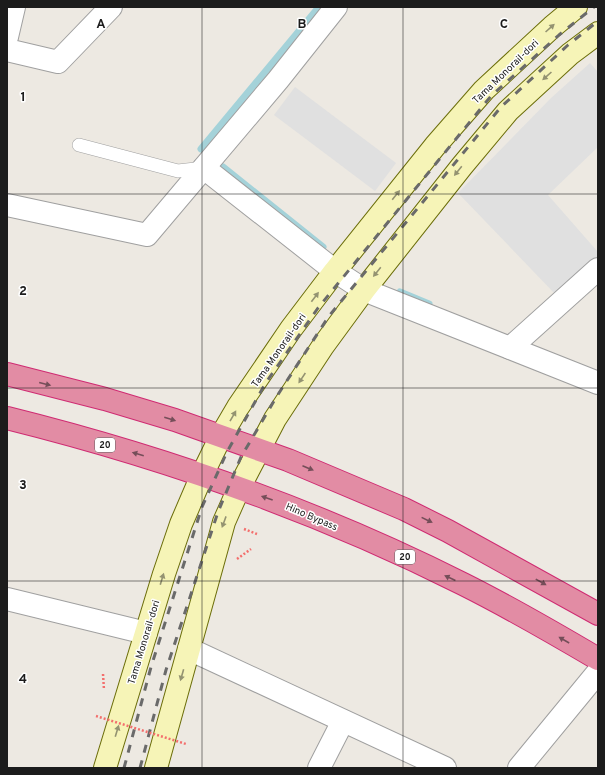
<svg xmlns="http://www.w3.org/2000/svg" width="605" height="775" viewBox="0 0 605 775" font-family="Overpass,sans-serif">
  <rect width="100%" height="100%" fill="#ede9e2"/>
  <g fill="#e0e0e0">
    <polygon points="590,63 598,72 598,147 548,195 598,252 598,257 556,295 458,193 551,98"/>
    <polygon points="295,87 396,163 375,191 274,115"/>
  </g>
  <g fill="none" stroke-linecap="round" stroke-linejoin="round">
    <g stroke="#a4d2d9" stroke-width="7">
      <polyline points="201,149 319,7"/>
      <polyline points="223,167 323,247"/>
      <polyline points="400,292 429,304"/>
    </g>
    <defs>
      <polyline id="lane" points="79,145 178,171 204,168"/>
      <g id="street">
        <polyline points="7,37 14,7"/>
        <polyline points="7,50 58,62 111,7"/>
        <polyline points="204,168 335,271 364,290 598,383"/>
        <polyline points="7,205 147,235 278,80 336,7"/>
        <polyline points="510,348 598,269"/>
        <polyline points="7,599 146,633"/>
        <polyline points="189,649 445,768"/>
        <polyline points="319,768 343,721"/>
        <polyline points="519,768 598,672"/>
      </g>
      <g id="secondary">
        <polyline points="105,768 164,574 181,524 202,475 221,436 238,407 291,329 335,271 435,146 484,90 552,27 576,7"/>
        <polyline points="156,768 224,522 239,488 275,419 323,346 364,290 462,166 508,111 570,54 598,33"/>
      </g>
      <g id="highway">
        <polyline points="7,374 105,399 175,420 288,460 404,509 448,531 598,614"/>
        <path d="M7,418C164,457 318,511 463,584C509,607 554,633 598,659"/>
      </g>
    </defs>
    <use href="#lane" stroke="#a0a0a0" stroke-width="14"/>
    <use href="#street" stroke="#a0a0a0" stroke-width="24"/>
    <use href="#secondary" stroke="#6b6d09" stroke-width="24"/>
    <use href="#highway" stroke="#cf2b72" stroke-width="24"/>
    <g stroke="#f36f6d" stroke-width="2.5" stroke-dasharray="2 2" stroke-linecap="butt">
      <polyline points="244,529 257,534"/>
      <polyline points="237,559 251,549"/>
      <polyline points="103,674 104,690"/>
    </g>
    <use href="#lane" stroke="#fff" stroke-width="13"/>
    <use href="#street" stroke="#fff" stroke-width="22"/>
    <use href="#secondary" stroke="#f6f4b7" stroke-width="22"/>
    <use href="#highway" stroke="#e28ca4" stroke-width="22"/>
    <g stroke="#6a6a6a" stroke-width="3" stroke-dasharray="8 8" stroke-linecap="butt">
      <polyline points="124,768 151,667 202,507 227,452 265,384 318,308 491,96 559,35 594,7"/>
      <polyline points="140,768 166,670 218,512 241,457 277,396 329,316 501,107 568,45 598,21"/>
    </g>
    <polyline stroke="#f36f6d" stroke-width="2.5" stroke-dasharray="2 2" stroke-linecap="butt" points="96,716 186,744"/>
  </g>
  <defs><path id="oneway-solid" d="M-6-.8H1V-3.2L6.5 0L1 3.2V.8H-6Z"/></defs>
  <g fill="#949371">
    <use href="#oneway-solid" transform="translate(550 28) rotate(-42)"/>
    <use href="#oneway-solid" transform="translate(547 76) rotate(138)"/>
    <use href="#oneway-solid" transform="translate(458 171) rotate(129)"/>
    <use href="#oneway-solid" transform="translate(396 195) rotate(-51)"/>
    <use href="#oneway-solid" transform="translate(377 272) rotate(129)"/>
    <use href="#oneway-solid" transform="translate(315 297) rotate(-53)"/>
    <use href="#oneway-solid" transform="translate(302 378) rotate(124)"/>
    <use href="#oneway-solid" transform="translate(233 416) rotate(-60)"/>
    <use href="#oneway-solid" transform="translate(224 522) rotate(110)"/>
    <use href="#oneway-solid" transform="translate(162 579) rotate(-73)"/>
    <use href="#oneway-solid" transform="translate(182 675) rotate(106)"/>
    <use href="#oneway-solid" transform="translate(117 731) rotate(-73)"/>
  </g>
  <g fill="#754e59">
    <use href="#oneway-solid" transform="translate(45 384) rotate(14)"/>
    <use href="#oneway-solid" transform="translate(170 419) rotate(17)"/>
    <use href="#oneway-solid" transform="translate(138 454) rotate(-164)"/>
    <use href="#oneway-solid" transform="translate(308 468) rotate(23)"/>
    <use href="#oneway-solid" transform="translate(267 498) rotate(-161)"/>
    <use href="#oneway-solid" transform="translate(427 520) rotate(26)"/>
    <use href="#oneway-solid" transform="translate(450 578) rotate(-155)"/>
    <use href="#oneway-solid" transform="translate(541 582) rotate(29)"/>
    <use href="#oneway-solid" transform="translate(564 640) rotate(-150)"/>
  </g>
  <path fill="none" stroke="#1c1c1c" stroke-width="1" stroke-opacity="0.55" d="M202,7V768M403,7V768M7,194H598M7,388H598M7,581H598"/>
  <g text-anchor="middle" stroke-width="3" stroke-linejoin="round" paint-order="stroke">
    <g fill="#fff" stroke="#606060" stroke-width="1">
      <rect x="95" y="438" width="20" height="14" rx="3"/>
      <rect x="395" y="550" width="20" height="14" rx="3"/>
    </g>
    <g font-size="9" font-weight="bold" fill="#1c1c1c">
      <text x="105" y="448">20</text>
      <text x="405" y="560">20</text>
    </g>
    <g font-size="10" fill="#1c1c1c" stroke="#fff">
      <text transform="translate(505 71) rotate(-44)" y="4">Tama Monorail-dori</text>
      <text transform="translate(278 350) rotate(-55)" y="4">Tama Monorail-dori</text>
      <text transform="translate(312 516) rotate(23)" y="4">Hino Bypass</text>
      <text transform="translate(143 642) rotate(-73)" y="4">Tama Monorail-dori</text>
    </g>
  </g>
  <g font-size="13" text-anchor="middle" font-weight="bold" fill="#1c1c1c" stroke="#fff" stroke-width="3" stroke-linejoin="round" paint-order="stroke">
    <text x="101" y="28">A</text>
    <text x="302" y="28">B</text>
    <text x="504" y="28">C</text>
    <text x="23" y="101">1</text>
    <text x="23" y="295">2</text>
    <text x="23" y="489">3</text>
    <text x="23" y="683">4</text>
  </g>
  <rect width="605" height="775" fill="none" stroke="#1c1c1c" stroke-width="16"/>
</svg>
